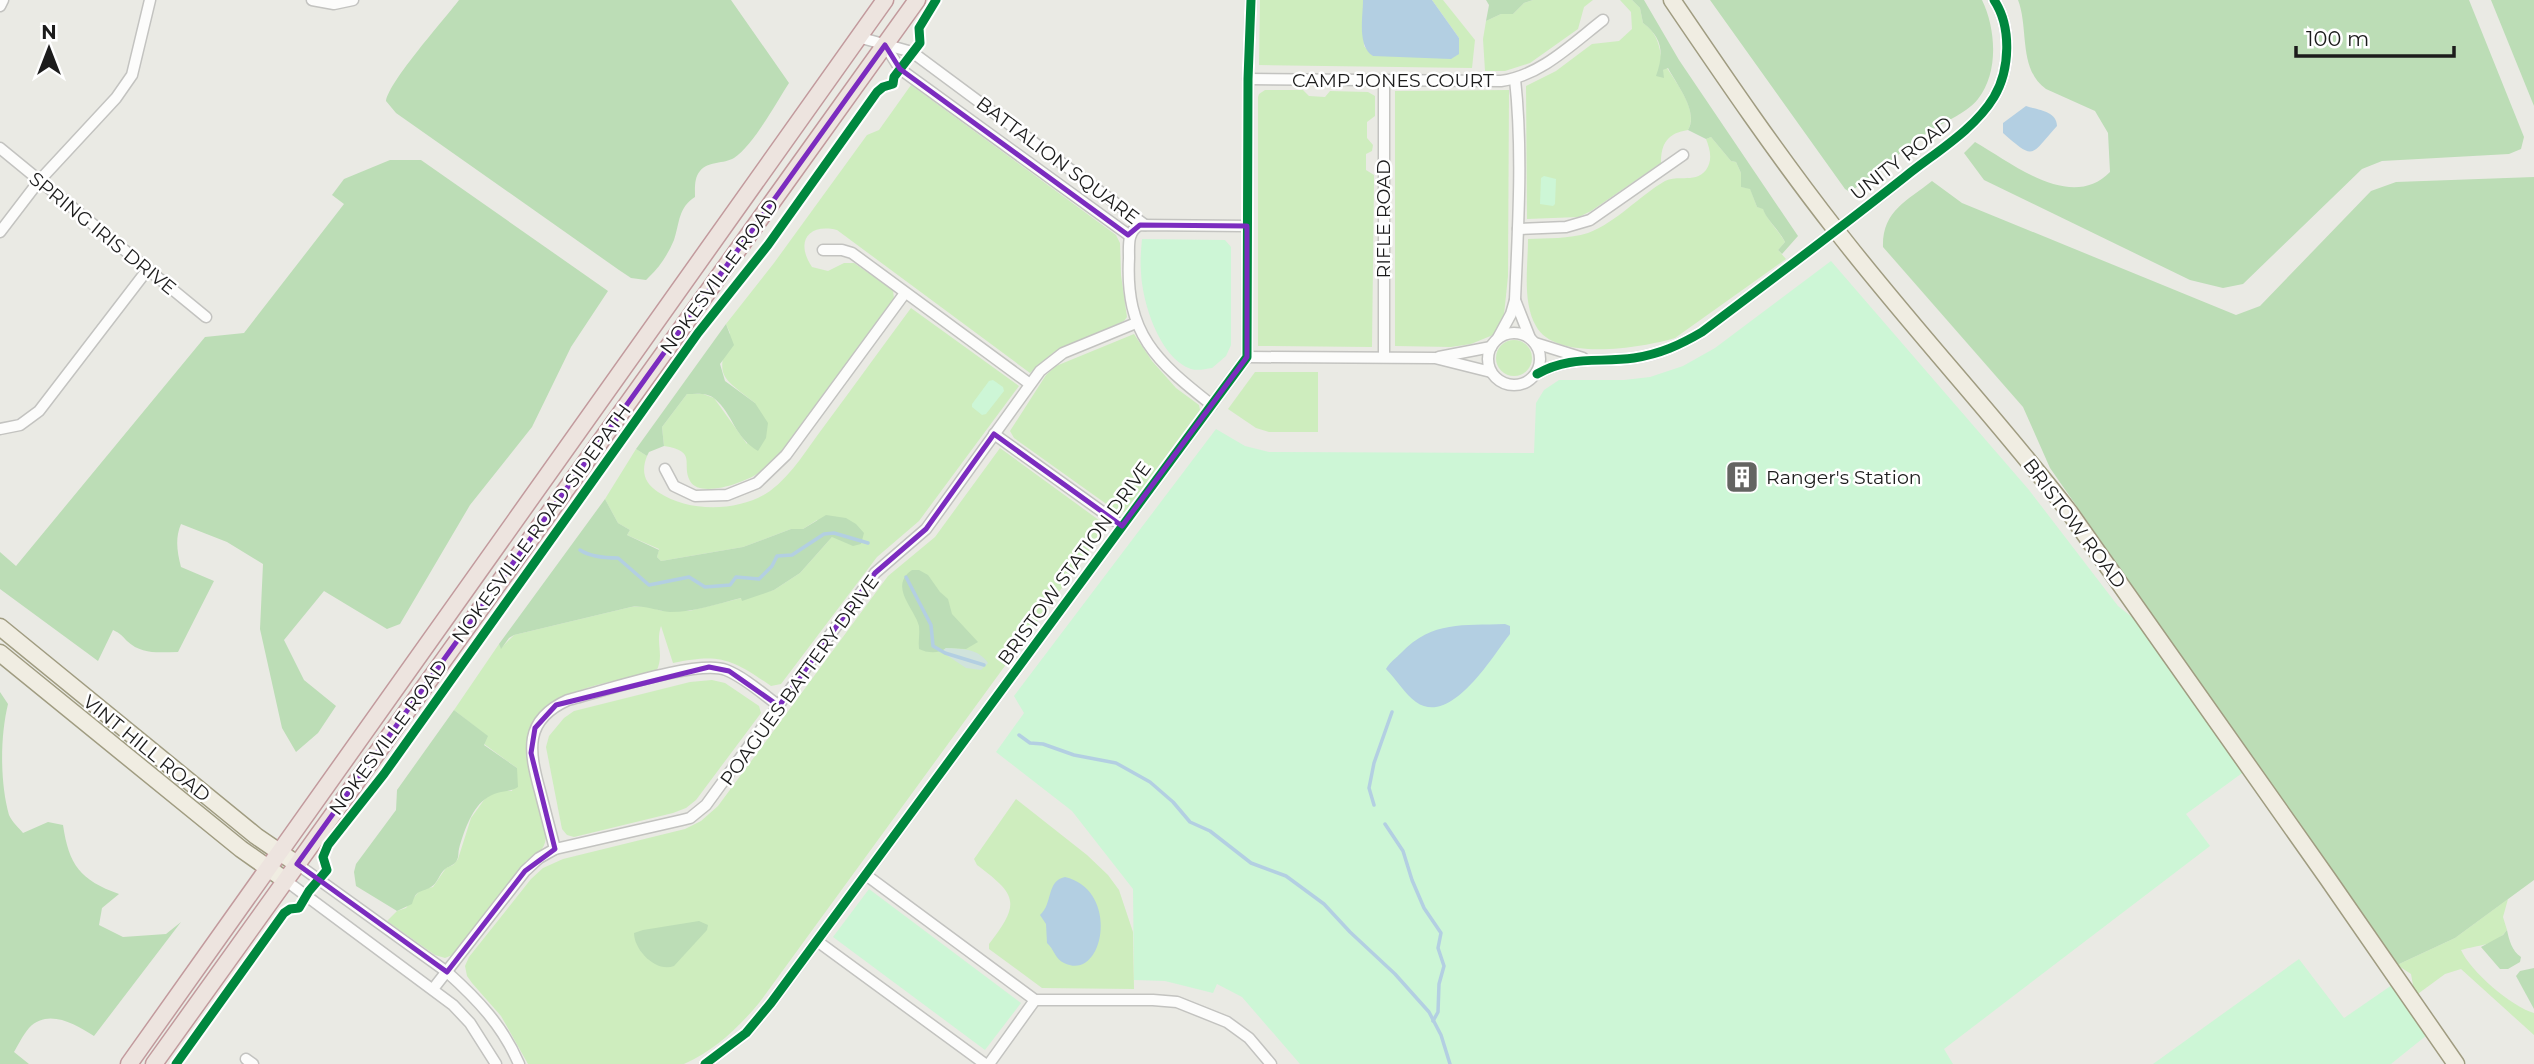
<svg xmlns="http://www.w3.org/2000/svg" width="2534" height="1064" viewBox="0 0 2534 1064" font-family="Montserrat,sans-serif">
  <rect width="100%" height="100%" fill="#eaeae4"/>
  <g fill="#ceedbe">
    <polygon points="1260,0 1363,0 1364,46 1373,56 1459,38 1432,0 1443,0 1475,40 1472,68 1259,65"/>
    <polygon points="1533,0 1593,0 1584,7 1578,29 1530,63 1505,71 1485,71 1483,39 1486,21 1501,14 1513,14 1524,3"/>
    <path d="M1620,0H1632L1640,8L1643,23C1660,35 1660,50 1663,70L1667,68C1677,84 1699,112 1688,130C1668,133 1661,143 1661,163L1591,211L1579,217L1527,219L1526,86L1556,71L1592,44L1619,41L1632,29L1631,12Z"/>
    <path d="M911,85L1116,235L1120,243L1121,275L1127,317L1124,321L1054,352L1030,373L837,230C808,223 795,242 812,267L828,271L844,263H854L893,290L894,299L782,452C774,459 766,468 757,474C745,482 700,499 690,481C681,464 698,451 664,446L662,427L687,394H703L714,398L747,444L755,403C719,375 716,377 730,333L726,324L774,263L867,135L879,130Z"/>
    <polygon points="1265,90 1303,90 1309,96 1325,97 1330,91 1368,92 1375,96 1375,116 1367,122 1367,138 1373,145 1372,151 1366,154 1366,170 1374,175 1374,181 1372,347 1258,346 1258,97 1259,94"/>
    <polygon points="1509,90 1508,276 1504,315 1500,326 1493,335 1471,344 1451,347 1395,346 1395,91"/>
    <path d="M1711,137L1731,161L1736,162L1741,173V187L1750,188L1757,207L1763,208C1766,219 1779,231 1785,242L1778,250L1786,259L1675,338C1642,348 1555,362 1536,326C1522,302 1528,266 1528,239C1547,238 1569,239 1588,233C1617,222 1639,196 1665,181C1678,174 1695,184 1706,170C1713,160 1710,149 1706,139Z"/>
    <path d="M911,308L1019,386L919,521L877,557L781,684L771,686C732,659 720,653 673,663L661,626C655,644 665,655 656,672C605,684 525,689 528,759L546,834C546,850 538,853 526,861L455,954L445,958L435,955L387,921L397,911L406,908L420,890L433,887L446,868L453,865L458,859L471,818L484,800L491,794L501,790L512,791L517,768L484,744L487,736L454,710L499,644L501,648L514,635L631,607L647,606L662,611H689L774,590L800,573L832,537L817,520L803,529H791L743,547L661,561L657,557L659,549L627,535L630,530L618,523L605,499L636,449L647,456C641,471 644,483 658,492C689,513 740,512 770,491C793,474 808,447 825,425C854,386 882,347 911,308Z"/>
    <polygon points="1134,334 1152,361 1176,388 1199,405 1200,410 1125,512 1119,513 1014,438 1010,431 1046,375 1056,366"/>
    <circle cx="1514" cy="358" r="18"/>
    <polygon points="1255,372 1318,372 1318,432 1269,432 1256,428 1228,409"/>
    <path d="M1000,448L1107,526L759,1003C737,1029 715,1050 684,1064H528L501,1016L472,983L467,976L465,966L469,957L531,879L543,868L563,859L685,829L701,821L718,806L888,576L935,537Z"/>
    <polygon points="712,680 725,683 759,706 761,713 696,800 686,808 673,813 574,837 567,835 562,829 546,747 549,736 564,718 574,711 690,682"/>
    <path d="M1016,799L1087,855L1108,875L1119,890L1133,932L1134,989L1042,988L989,949V944C1021,903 1017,895 977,865L974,859Z"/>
    <path d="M2508,899L2503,917L2507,930C2495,946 2478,945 2461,950C2470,971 2512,1007 2534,1013V1035L2461,969L2445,974L2415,996L2411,974L2397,965L2455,938Z"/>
  </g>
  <g fill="#bcddb6">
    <path d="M459,0H731L789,83C776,103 753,146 734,158C724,164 708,161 700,171C694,178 695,188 695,197C678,208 680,222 674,240C668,254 660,267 649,277L646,280L631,278L619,270L396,113L386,101C390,80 444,20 459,0Z"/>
    <polygon points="1486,0 1533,0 1524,3 1513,14 1501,14 1486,21 1489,5"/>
    <path d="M1632,0H1644L1679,60L1798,236L1782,254L1778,250L1785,242C1779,230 1766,219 1763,209L1757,207L1750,189L1741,187V173L1736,162L1731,161L1711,137L1706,139L1688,130C1699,112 1677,85 1668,68L1663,70L1664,78L1656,76C1664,54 1663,38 1643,23L1640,8Z"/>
    <path d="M1710,0H1982C1996,29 1999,72 1978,99C1965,115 1940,123 1924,135C1899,153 1876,174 1850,192L1845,189Z"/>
    <path d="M2018,0H2469L2524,137L2521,149L2509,154L2382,161L2362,169L2243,284L2223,288L2190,280L1984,180L1964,153L1975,142C2012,163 2071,212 2110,172L2108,133L2095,111L2046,89C2018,69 2029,28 2018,0Z"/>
    <polygon points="2491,0 2534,0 2534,106"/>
    <path d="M390,160H421L608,291L571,347L532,427L470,505L400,624L387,629L324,591L284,640L304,680L336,706L318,733L296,752L282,728L260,629L263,564L227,542L181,524C175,538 177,552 181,567L214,581L178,652C158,652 142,655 127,641C122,636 120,633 113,630L98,661L0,589V552L16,566L205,337L244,333L344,204L332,195L344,179Z"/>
    <path d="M2534,177V880L2455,938L2397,965L2050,468L2023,407L1883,247C1882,211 1907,201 1932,181L1962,203L2236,315L2260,306L2371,191L2396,182Z"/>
    <path d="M726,324L734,345L720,364L725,381L755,403L768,423L766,438L758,451C734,437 733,414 715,399C707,392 696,394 687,394L662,427L664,446L649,452L647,456L636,449Z"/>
    <path d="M605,499L618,523L630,530L627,535L659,550L657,557L661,561L743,547L791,529H803L826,515L846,518L856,524L864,533L861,544L853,546L832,537L800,573L774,590L742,601L741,598C717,604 694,612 670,612C656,611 646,605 631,607L514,635L509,638L501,649L499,644Z"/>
    <path d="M912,570H919L928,575L940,592L948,599L952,614L978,642L966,649L946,648C939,654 927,653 919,649C918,641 920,634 919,626C915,609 888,586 912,570Z"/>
    <path d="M0,692L8,704C0,737 0,783 9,815C12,822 19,828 23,833L48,822L63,825C69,865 80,880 119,894L102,908L99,925L123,937L166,934L181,922L94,1036C75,1024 48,1008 29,1028C23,1035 18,1045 14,1052L29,1064H0Z"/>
    <path d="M454,710L488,736L484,745L517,768L518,787C506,794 498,789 484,800C471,810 463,834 459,849C458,853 459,856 457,860C454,866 448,866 444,870C439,875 437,884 431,887C419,894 417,888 412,904L397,911L356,886L354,872L356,864L396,810L397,790Z"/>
    <path d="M699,921L708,925L707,930L674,966C656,973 634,950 634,933L643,930Z"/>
    <path d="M2507,930C2509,940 2512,951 2521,957L2520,962L2508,969H2500L2481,947L2503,935Z"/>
    <polygon points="2534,968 2534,1009 2516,976 2520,971"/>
  </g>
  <path fill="#d0e3dc" d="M946,648C962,649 978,648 988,663L981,670L966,668L945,654L942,651Z"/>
  <g fill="#cdf6d6">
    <polygon points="1544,176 1556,179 1555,204 1553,206 1540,204 1541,178"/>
    <path d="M1142,239L1225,240L1231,247V345L1226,356L1212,368C1205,369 1198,371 1191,369C1159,358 1142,301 1141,272C1140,261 1141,250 1142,239Z"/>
    <polygon points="1831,261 2029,490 2118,606 2142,625 2245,771 2186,814 2210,846 1944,1049 1953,1064 1300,1064 1242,997 1217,984 1213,993 1165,981 1134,980 1133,889 1072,811 996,752 1024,713 1014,696 1216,429 1245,446 1269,452 1534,453 1536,403 1544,390 1559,380 1624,380 1650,377 1683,366 1715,348"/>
    <polygon points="993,380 1003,387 1004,391 986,414 982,415 972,407 972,404 989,381"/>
    <polygon points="869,889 1021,1003 985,1050 833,937"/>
    <polygon points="2299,959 2344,1018 2392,985 2427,1035 2391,1064 2153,1064"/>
  </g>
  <g fill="#b3cfe2">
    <path d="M1363,0H1432L1459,38V54L1451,59L1373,56C1357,46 1363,17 1363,0Z"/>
    <path d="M2026,106C2038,110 2057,111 2057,126C2030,156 2035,161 2003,133V123Z"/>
    <path d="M1505,624L1510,626V634C1492,657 1451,727 1416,702C1405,694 1396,679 1386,669C1390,662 1396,658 1401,653C1433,620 1463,626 1505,624Z"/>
    <path d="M1065,877C1121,890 1104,983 1064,963C1055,959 1054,949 1047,943L1046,924L1040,915C1053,904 1046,881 1065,877Z"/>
  </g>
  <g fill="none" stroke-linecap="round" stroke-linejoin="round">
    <g stroke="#b3cfe2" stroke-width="3.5">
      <path d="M580,550C589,556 606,558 618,558L649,585L689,577L705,587L730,585L736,577L759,579L772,566L777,556L792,555L824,534L834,533L868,543"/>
      <polyline points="906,577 931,625 933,646 945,653 984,665"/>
      <polyline points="1019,735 1030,743 1043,744 1074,755 1116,763 1150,782 1173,802 1190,822 1210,831 1251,863 1286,876 1324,904 1350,932 1395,974 1429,1012 1441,1035 1450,1064"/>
      <polyline points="1374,805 1369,788 1374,763 1392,712"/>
      <polyline points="1385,824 1403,851 1412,880 1424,908 1441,933 1438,948 1444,966 1439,984 1438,1012 1433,1021"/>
    </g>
    <defs>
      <g id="minor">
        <polyline points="312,0 334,4 353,0"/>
        <polyline points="0,6 3,0"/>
        <polyline points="858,37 912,52 1145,225"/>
        <polyline points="885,45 900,69 1130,236"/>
        <path d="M1248,79L1501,81C1540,76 1572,44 1603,20"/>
        <polyline points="1384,80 1384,357"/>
        <polyline points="0,148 206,317"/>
        <polyline points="1518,229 1566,227 1590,220 1683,155"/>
        <polyline points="0,232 39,181 116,98 132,75 150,0"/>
        <polyline points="823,250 842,250 852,253 1030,384"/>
        <polyline points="1515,300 1530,338"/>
        <circle cx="1514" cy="359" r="26"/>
        <path d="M1498,338L1511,314L1515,300C1518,227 1523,152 1515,79"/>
        <polyline points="1535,343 1583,358"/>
        <polyline points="1247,357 1435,358 1491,372"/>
        <polyline points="1439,357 1491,347"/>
        <path d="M1537,374C1570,355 1599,363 1634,358C1660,354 1680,345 1702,332C1770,281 1839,229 1906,176C1936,152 1974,130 1994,97C2010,70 2012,27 1994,0"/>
        <path d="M1212,405C1156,361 1125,334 1129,258C1129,246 1127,231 1140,225L1247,226"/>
        <polyline points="0,429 20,425 39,411 148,269"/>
        <polyline points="994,434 1122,526"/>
        <polyline points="665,469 674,486 695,496 727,495 757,483 786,455 905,293"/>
        <path d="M555,849C550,830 545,811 540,791C529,751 523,720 568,700C601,692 698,659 726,670C744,677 763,694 779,706"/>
        <path d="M297,864L447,972C477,999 503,1026 519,1064"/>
        <polyline points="866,875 1035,1000 1153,1000 1177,1002 1227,1022 1249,1038 1271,1064"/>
        <polyline points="285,880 453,1005 470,1023 496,1064"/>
        <polyline points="817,941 985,1064"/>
        <polyline points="433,989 525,871 539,858 555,849 682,820 690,818 706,805 875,573 926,529 1040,371 1063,353 1136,323"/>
        <polyline points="246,1059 253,1064"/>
        <polyline points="705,1064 746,1033 771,1003 1247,357 1248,79 1251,0"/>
        <polyline points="989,1064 1035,1000"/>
      </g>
      <g id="primary">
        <path d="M1672,0C1725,78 1778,156 1836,230C1911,327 1995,416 2070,513L2328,879L2456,1064"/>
        <polyline points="0,627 256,836 297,864"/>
        <polyline points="0,653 241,849 285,880"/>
      </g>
      <g id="trunk">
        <polyline points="129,1064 885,0"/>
        <polyline points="154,1064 917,0"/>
      </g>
    </defs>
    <use href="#minor" stroke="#c3c3c0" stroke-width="13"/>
    <use href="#primary" stroke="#a09c81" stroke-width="19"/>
    <use href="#trunk" stroke="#c29a9d" stroke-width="19"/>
    <use href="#minor" stroke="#fcfcfb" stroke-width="10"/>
    <use href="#primary" stroke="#f0ede2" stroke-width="16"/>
    <use href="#trunk" stroke="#ede4df" stroke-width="16"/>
    <defs>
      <g id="cycleway">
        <path d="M1537,374C1570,355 1599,363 1634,358C1660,354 1680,345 1702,332C1770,281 1839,229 1906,176C1936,152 1974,130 1994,97C2010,70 2012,27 1994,0"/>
        <polyline points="176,1064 284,913 290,909 299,908 309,891 327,870 323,857 328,845 384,774 698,333 768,245 877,92 883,87 893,84 894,77 920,43 919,28 936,0"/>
        <polyline points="705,1064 746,1033 771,1003 1247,357 1248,79 1251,0"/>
      </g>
    </defs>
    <use href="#cycleway" stroke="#fff" stroke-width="13"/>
    <use href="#cycleway" stroke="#00873e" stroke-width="9"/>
  </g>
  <path fill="none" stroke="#7b2cbf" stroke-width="5" stroke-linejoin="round" d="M885,45L900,69L1128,235L1140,225L1247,226V357L1122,526L994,434L926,529L875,573L779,706L729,671L709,667L556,705L535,728L531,753L555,849L525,871L447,972L297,864Z"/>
  <defs>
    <symbol id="building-square" viewBox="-11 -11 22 22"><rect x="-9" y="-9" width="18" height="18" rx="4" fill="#646462" stroke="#fff"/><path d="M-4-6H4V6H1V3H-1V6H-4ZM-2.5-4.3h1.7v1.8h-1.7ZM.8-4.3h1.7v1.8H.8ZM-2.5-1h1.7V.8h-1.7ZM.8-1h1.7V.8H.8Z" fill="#fff"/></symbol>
  </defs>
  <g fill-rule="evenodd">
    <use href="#building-square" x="1723" y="458" width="38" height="38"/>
  </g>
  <g text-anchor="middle" stroke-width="5" stroke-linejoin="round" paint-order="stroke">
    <g font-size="19" fill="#1c1c1c" stroke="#fff">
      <text x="1393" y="87">CAMP JONES COURT</text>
      <text transform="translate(1901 158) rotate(-38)" y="7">UNITY ROAD</text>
      <text transform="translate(1058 160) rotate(37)" y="7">BATTALION SQUARE</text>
      <text transform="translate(1383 219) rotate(-90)" y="7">RIFLE ROAD</text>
      <text transform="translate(103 233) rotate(39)" y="7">SPRING IRIS DRIVE</text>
      <text transform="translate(719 276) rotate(-54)" y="7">NOKESVILLE ROAD</text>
      <text transform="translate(541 523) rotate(-54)" y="7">NOKESVILLE ROAD SIDEPATH</text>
      <text transform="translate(2075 523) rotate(53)" y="7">BRISTOW ROAD</text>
      <text transform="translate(1074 563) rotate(-54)" y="7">BRISTOW STATION DRIVE</text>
      <text transform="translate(799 680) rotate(-54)" y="7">POAGUES BATTERY DRIVE</text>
      <text transform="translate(388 737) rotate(-54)" y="7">NOKESVILLE ROAD</text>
      <text transform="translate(147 748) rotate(39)" y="7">VINT HILL ROAD</text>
    </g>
    <g font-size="19" fill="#1c1c1c" stroke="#fff" text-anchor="start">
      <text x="1766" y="484">Ranger's Station</text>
    </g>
  </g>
  <g transform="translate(49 49)" stroke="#ffffff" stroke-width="5" paint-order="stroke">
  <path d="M0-5L12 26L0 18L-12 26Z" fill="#1c1c1c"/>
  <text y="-10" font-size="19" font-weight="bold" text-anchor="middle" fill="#1c1c1c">N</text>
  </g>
  <path d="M2296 46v10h158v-10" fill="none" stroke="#1c1c1c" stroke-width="3.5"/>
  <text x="2306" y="46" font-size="21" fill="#1c1c1c" stroke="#ffffff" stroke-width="5" paint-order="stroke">100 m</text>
</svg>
